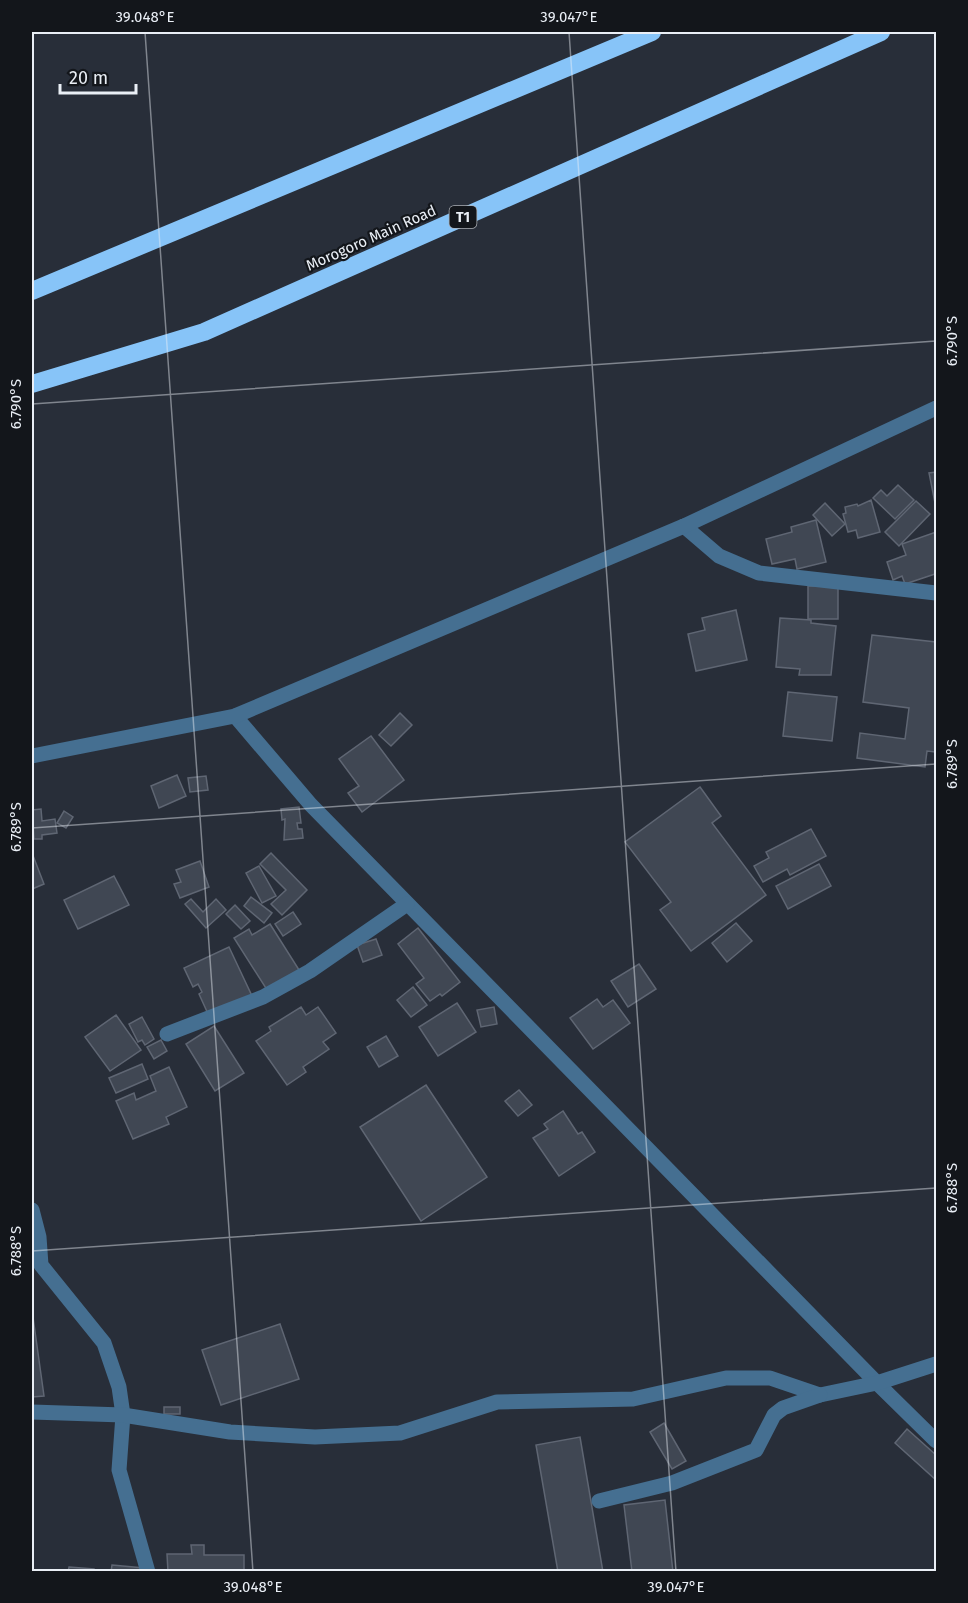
<svg xmlns="http://www.w3.org/2000/svg" width="968" height="1603" viewBox="0 0 968 1603" font-family="'Fira Sans',sans-serif">
  <rect width="100%" height="100%" fill="#282e39"/>
  <g fill="#404753" stroke="#5f6673" stroke-width="1.5">
    <polygon points="936,472 936,508 929,473"/>
    <polygon points="898,485 914,500 895,519 873,498 881,490 887,496"/>
    <polygon points="871,500 880,532 858,538 856,530 848,532 843,514 846,513 845,507 857,504 858,506"/>
    <polygon points="916,501 930,514 899,546 885,532"/>
    <polygon points="825,503 845,524 832,536 813,515"/>
    <polygon points="816,520 826,562 797,569 795,559 772,564 766,539 792,532 791,527"/>
    <polygon points="936,532 936,578 935,574 905,584 902,576 893,580 887,562 906,555 902,544"/>
    <rect x="808" y="586" width="30" height="33"/>
    <polygon points="736,610 747,660 696,671 688,634 705,630 702,618"/>
    <polygon points="780,618 811,620 811,623 836,626 831,675 799,675 800,669 776,667"/>
    <polygon points="872,635 936,642 936,741 935,752 927,751 925,767 857,758 860,733 905,739 909,708 863,702"/>
    <polygon points="788,692 837,697 832,741 783,736"/>
    <polygon points="400,713 412,725 391,746 379,735"/>
    <polygon points="371,736 404,780 362,812 348,793 359,786 339,759"/>
    <polygon points="177,775 186,796 159,808 151,786"/>
    <polygon points="206,776 208,790 190,792 188,778"/>
    <polygon points="700,787 721,816 712,823 766,895 691,951 660,910 671,902 625,842"/>
    <polygon points="299,807 301,823 297,823 298,829 302,829 303,838 284,840 285,819 282,820 281,809"/>
    <polygon points="41,809 42,821 55,819 57,833 42,835 42,839 34,839 32,810"/>
    <polygon points="64,811 73,817 66,828 57,823"/>
    <polygon points="811,829 826,856 790,875 787,869 763,882 754,866 769,858 766,852"/>
    <polygon points="32,853 44,884 32,889"/>
    <polygon points="271,853 307,890 282,915 271,904 286,890 260,864"/>
    <polygon points="200,861 209,887 180,898 174,884 181,882 176,870"/>
    <polygon points="819,864 831,886 788,909 776,886"/>
    <polygon points="259,866 276,896 262,903 246,873"/>
    <polygon points="114,876 129,905 78,929 64,900"/>
    <polygon points="251,897 272,913 264,923 244,906"/>
    <polygon points="191,899 203,912 216,899 226,910 206,928 185,904"/>
    <polygon points="235,905 250,921 241,929 226,914"/>
    <polygon points="293,912 301,924 283,936 275,924"/>
    <polygon points="736,923 752,941 727,962 712,943"/>
    <polygon points="270,924 301,973 269,993 234,938 249,929 252,935"/>
    <polygon points="418,928 460,982 442,996 440,994 430,1001 416,984 424,978 398,944"/>
    <polygon points="376,939 382,955 363,962 357,945"/>
    <polygon points="229,947 252,996 209,1016 199,994 202,992 198,984 193,987 184,968"/>
    <polygon points="639,964 656,989 628,1007 611,981"/>
    <polygon points="413,987 427,1005 411,1017 397,1000"/>
    <polygon points="597,999 603,1007 613,1000 630,1023 593,1049 570,1018"/>
    <polygon points="457,1003 476,1032 438,1056 419,1027"/>
    <polygon points="301,1007 306,1015 318,1007 336,1033 323,1042 329,1049 303,1067 306,1072 287,1085 256,1041 271,1031 269,1027"/>
    <polygon points="494,1007 497,1024 481,1027 477,1010"/>
    <polygon points="116,1015 141,1050 110,1071 85,1037"/>
    <polygon points="142,1017 154,1039 145,1045 142,1040 138,1042 129,1024"/>
    <polygon points="214,1026 244,1073 215,1091 186,1044"/>
    <polygon points="386,1036 398,1056 379,1067 367,1047"/>
    <polygon points="161,1040 167,1051 154,1059 147,1047"/>
    <polygon points="142,1064 148,1079 116,1093 109,1078"/>
    <polygon points="169,1067 187,1107 166,1117 169,1124 133,1139 116,1101 134,1093 136,1100 156,1091 150,1076"/>
    <polygon points="426,1085 487,1177 421,1221 360,1127"/>
    <polygon points="519,1090 532,1105 518,1116 505,1101"/>
    <polygon points="563,1111 578,1134 582,1132 595,1152 559,1176 533,1138 548,1129 544,1124"/>
    <polygon points="32,1310 44,1396 32,1397"/>
    <polygon points="280,1324 299,1379 221,1405 202,1350"/>
    <rect x="164" y="1407" width="16" height="7"/>
    <polygon points="664,1423 686,1461 672,1469 650,1432"/>
    <polygon points="907,1429 936,1455 936,1480 895,1443"/>
    <polygon points="580,1437 603,1572 558,1572 536,1445"/>
    <polygon points="665,1500 673,1572 632,1572 624,1505"/>
    <polygon points="191,1545 204,1545 204,1555 244,1555 244,1572 168,1572 167,1554 192,1554"/>
    <polygon points="112,1565 144,1568 144,1572 111,1572"/>
    <polygon points="69,1567 94,1569 94,1572 68,1572"/>
  </g>
  <g fill="none" stroke-linecap="round" stroke-linejoin="round">
    <g stroke="#456f91" stroke-width="15">
      <polyline points="684,526 719,556 759,573 936,593"/>
      <polyline points="235,716 311,805 877,1383 936,1441"/>
      <polyline points="32,756 235,716 684,526 936,408"/>
      <polyline points="167,1034 263,997 310,971 407,904"/>
      <polyline points="32,1210 39,1237 41,1265 104,1343 119,1387 123,1415 119,1470 148,1572"/>
      <polyline points="32,1412 123,1415 230,1432 315,1437 400,1433 497,1402 633,1399 726,1378 770,1378 820,1395 877,1383 936,1364"/>
      <polyline points="599,1501 672,1483 756,1450 774,1415 783,1408 820,1395"/>
    </g>
    <g stroke="#87c4f8" stroke-width="18">
      <polyline points="32,291 652,32"/>
      <polyline points="32,384 204,332 881,32"/>
    </g>
  </g>
  <path fill="none" stroke="#eaeff6" stroke-width="1.5" stroke-opacity="0.45" d="M145,32L253,1572M569,32L676,1572M32,404L936,341M32,828L936,764M32,1251L936,1188"/>
  <g text-anchor="middle" stroke-width="4.5" stroke-linejoin="round" paint-order="stroke">
    <rect fill="#13161b" stroke="#aaaeb4" stroke-width="1.5" x="449.5" y="206" width="27" height="22" rx="4.5"/>
    <g font-size="14" font-weight="bold" fill="#eaeff6">
      <text x="463" y="222">T1</text>
    </g>
    <g font-size="15" fill="#eaeff6" stroke="#13161b">
      <text transform="translate(371 238) rotate(-24)" y="5">Morogoro Main Road</text>
    </g>
  </g>
  <rect width="968" height="1603" fill="none" stroke="#13161b" stroke-width="66"/>
  <path d="M60 84v9h76v-9" fill="none" stroke="#eaeff6" stroke-width="3"/>
  <text x="69" y="84" font-size="18" fill="#eaeff6" stroke="#13161b" stroke-width="4.5" paint-order="stroke">20 m</text>
  <rect x="33" y="33" width="902" height="1537" fill="none" stroke="#eaeff6" stroke-width="2"/>
  <g font-size="15" text-anchor="middle" fill="#eaeff6">
    <text x="145" y="22">39.048°E</text>
    <text x="569" y="22">39.047°E</text>
    <text transform="translate(952 341) rotate(-90)" y="5">6.790°S</text>
    <text transform="translate(16 404) rotate(-90)" y="5">6.790°S</text>
    <text transform="translate(952 764) rotate(-90)" y="5">6.789°S</text>
    <text transform="translate(16 827) rotate(-90)" y="5">6.789°S</text>
    <text transform="translate(952 1188) rotate(-90)" y="5">6.788°S</text>
    <text transform="translate(16 1251) rotate(-90)" y="5">6.788°S</text>
    <text x="253" y="1592">39.048°E</text>
    <text x="676" y="1592">39.047°E</text>
  </g>
</svg>
